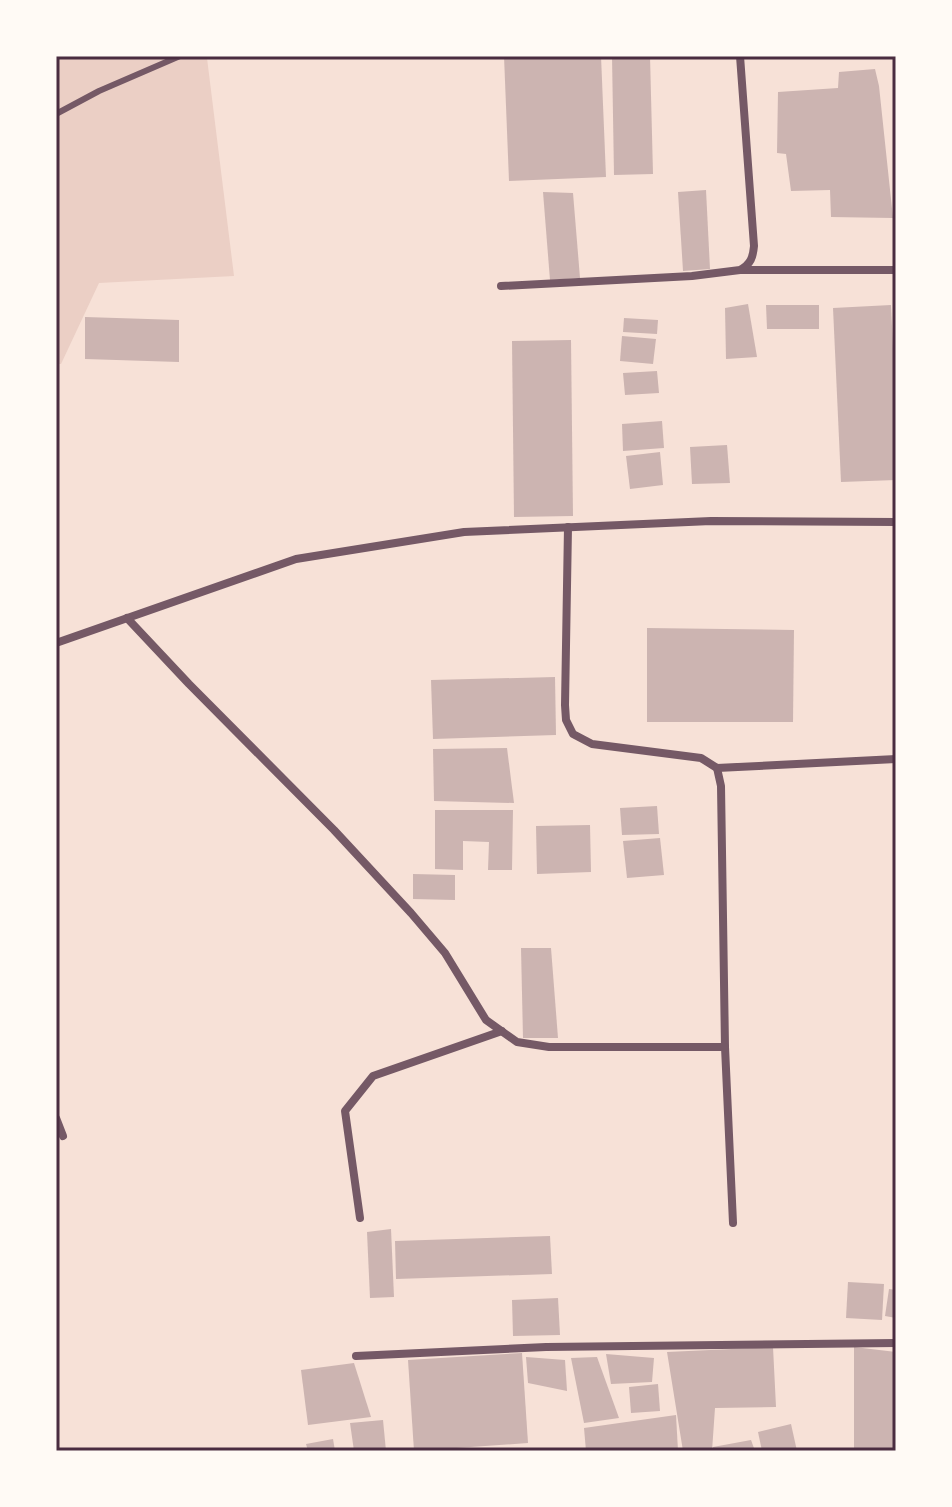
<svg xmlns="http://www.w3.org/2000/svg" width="952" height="1507" viewBox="0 0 952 1507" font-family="Karla,sans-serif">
  <rect width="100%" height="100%" fill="#f7e1d7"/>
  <polygon fill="#ebcfc5" points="56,56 212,56 207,58 234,276 99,283 61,364 56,364"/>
  <g fill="#ccb4b1">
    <polygon points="504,56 601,56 606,177 509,181"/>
    <polygon points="612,56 650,56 653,174 614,175"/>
    <polygon points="875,69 879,86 893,218 831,217 830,190 791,191 786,154 777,153 778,92 838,88 839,72"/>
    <polygon points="706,190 710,269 683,271 678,192"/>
    <polygon points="543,192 573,193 580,278 550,280"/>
    <polygon points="748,304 757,357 726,359 725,308"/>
    <polygon points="766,305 819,305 819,329 767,329"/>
    <polygon points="891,305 896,412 896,480 841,482 833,308"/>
    <polygon points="85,317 179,320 179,362 85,359"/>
    <polygon points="624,318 658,320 657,334 623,332"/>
    <polygon points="622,336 656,339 653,364 620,361"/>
    <polygon points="571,340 573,516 514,517 512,341"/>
    <polygon points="657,371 659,393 625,395 623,373"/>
    <polygon points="662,421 664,448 623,451 622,424"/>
    <polygon points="727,445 730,483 692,484 690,447"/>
    <polygon points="660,452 663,485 630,489 626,456"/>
    <polygon points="647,628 794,630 793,722 647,722"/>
    <polygon points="555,677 556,735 433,739 431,680"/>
    <polygon points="507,748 514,803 434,801 433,749"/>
    <polygon points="657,806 659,834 622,835 620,808"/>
    <polygon points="435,810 513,810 512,870 488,870 489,842 463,841 463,870 435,869"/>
    <polygon points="590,825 591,872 537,874 536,826"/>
    <polygon points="660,838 664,875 627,878 623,841"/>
    <polygon points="413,874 455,875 455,900 413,899"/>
    <polygon points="521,948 551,948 558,1038 523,1038"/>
    <polygon points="391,1229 394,1297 370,1298 367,1232"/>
    <polygon points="550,1236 552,1274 396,1279 395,1241"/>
    <polygon points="848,1282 884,1284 882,1320 846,1318"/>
    <polygon points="889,1289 896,1290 896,1318 885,1316"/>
    <polygon points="558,1298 560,1335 513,1336 512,1300"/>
    <polygon points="773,1347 776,1407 715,1408 712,1451 683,1451 667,1352"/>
    <polygon points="854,1347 896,1352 896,1451 854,1451"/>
    <polygon points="522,1353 528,1443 414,1451 408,1360"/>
    <polygon points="606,1354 654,1358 652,1382 611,1384"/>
    <polygon points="526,1357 565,1360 567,1391 528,1383"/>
    <polygon points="597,1357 619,1418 584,1423 571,1358"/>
    <polygon points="354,1363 371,1417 308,1425 301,1370"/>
    <polygon points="658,1384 660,1411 631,1413 629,1387"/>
    <polygon points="676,1415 678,1451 586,1451 584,1428"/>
    <polygon points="383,1420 386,1451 354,1451 350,1423"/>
    <polygon points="791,1424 797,1451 762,1451 758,1432"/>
    <polygon points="333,1439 335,1451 308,1451 306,1444"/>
    <polygon points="751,1440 755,1451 714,1451 713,1447"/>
  </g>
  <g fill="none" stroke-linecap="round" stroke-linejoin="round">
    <polyline stroke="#755966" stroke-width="6" points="56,114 99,91 180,56"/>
    <g stroke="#755966" stroke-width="8">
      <polyline points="741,270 896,270"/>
      <path d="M501,286L692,276L740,270C751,264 753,257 754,246L740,56"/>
      <polyline points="568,527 565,705 566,720 573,734 592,744 701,758 717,768 721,786 725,1047"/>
      <polyline points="127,618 189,684 334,830 411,913 445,953 486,1020 517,1042 549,1047 725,1047 733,1223"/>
      <polyline points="56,643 296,559 464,532 711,521 896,522"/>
      <polyline points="717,768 896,759"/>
      <polyline points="56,1118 63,1136"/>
      <polyline points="360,1218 345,1111 373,1076 502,1031"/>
      <polyline points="356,1356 546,1347 896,1343"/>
    </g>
  </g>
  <rect width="952" height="1507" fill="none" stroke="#fffaf5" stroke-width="116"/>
  <rect x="58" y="58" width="836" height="1391" fill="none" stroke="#4a2c40" stroke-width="3"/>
</svg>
